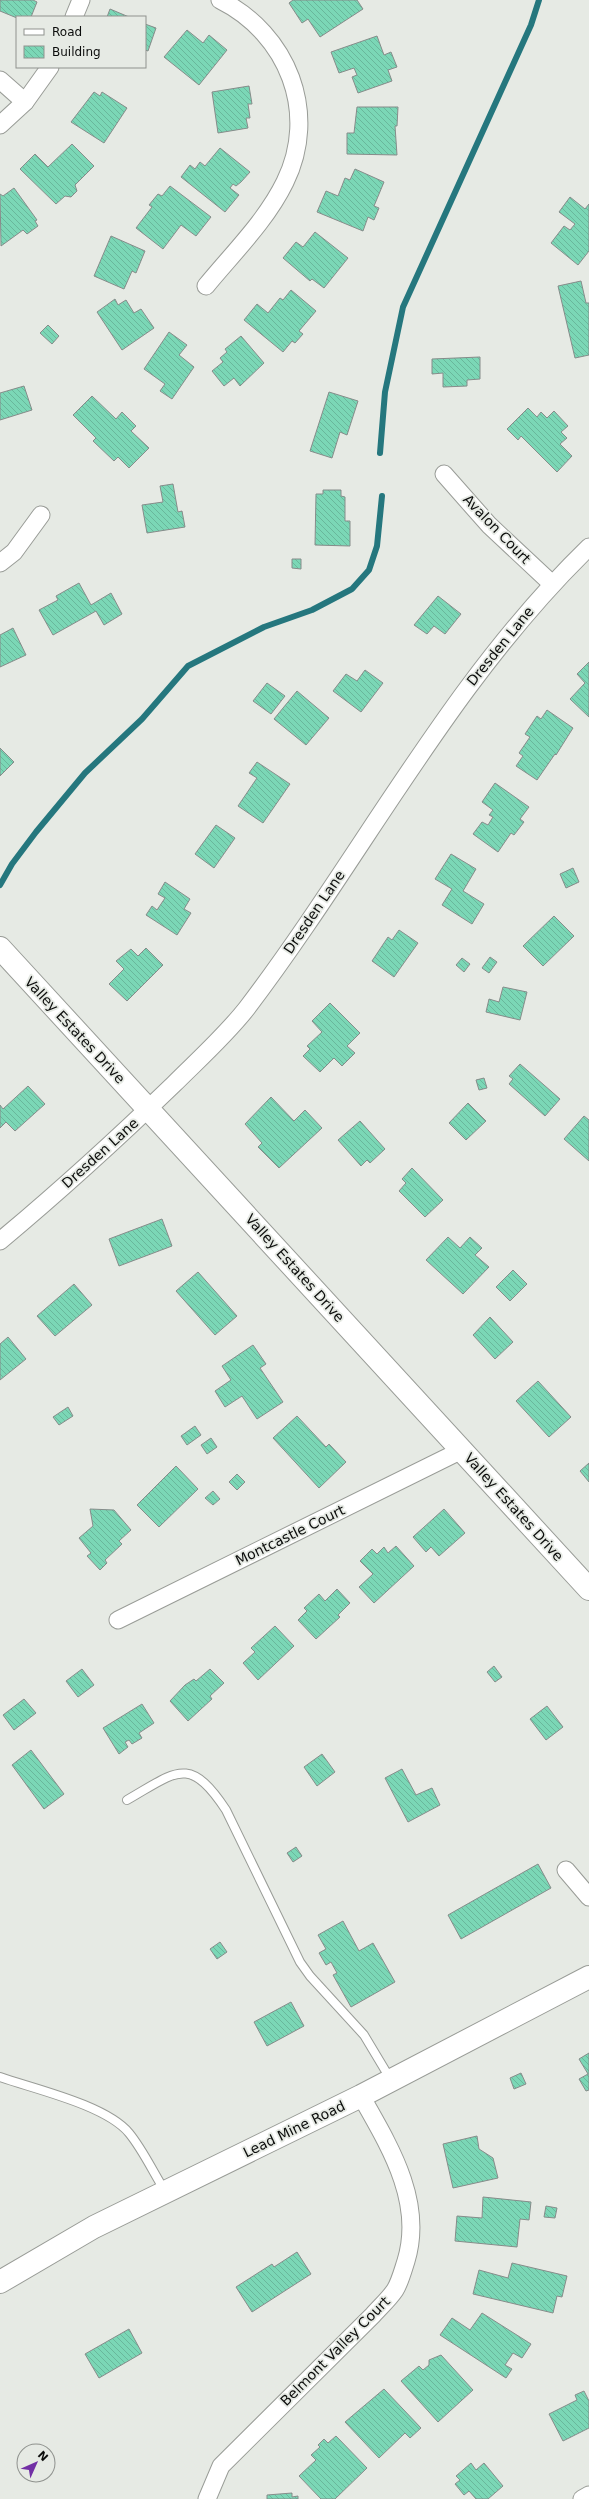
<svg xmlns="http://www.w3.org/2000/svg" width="589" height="2499" viewBox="0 0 589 2499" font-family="'DejaVu Sans',sans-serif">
  <defs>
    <pattern id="building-back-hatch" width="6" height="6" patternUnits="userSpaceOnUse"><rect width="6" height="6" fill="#7bd7b6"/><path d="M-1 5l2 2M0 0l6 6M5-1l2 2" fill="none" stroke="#69b79b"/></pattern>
  </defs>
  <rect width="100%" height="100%" fill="#e6eae4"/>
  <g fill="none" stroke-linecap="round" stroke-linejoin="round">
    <g stroke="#25777e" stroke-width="6">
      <polyline points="380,453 385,392 403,307 531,25 539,0"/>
      <polyline points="0,885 12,864 36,832 85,773 142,719 188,666 264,627 312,610 352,589 369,570 377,546 382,496"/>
    </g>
  </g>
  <g fill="url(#building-back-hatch)" stroke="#868c8a">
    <polygon points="0,0 33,0 37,2 31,17 17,18 0,11"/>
    <polygon points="293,0 357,0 363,9 320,37 308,19 302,23 289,3"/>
    <polygon points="110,9 129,17 107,17"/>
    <polygon points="145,24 156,28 148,51 145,50"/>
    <polygon points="187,30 203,43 209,35 227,50 199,85 164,57"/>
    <polygon points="377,36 384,55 391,52 397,67 388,70 392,81 358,93 352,77 357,75 354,68 339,73 331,52"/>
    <polygon points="249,86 252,104 248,104 250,118 246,118 248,128 218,133 212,92"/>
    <polygon points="94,92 100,96 102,92 127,108 104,143 71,122"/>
    <polygon points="357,107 398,107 397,126 395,126 397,155 347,154 347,133 354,133"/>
    <polygon points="72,144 94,166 75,185 77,191 71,197 65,196 56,204 20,169 35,154 48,167"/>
    <polygon points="220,148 250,172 241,182 236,186 233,184 230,188 239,195 225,212 181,177 190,165 195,169 200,162 205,166"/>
    <polygon points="355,169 384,182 374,206 379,208 374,220 368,217 363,231 317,212 326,191 338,196 345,178 350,180"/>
    <polygon points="170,186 211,217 196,236 181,225 163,249 136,228 152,207 149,205 158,194 162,196"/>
    <polygon points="14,188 37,220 35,221 38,226 27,234 23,230 1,246 0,194 3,196"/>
    <polygon points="570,197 585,209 589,204 589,251 578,265 551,243 564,226 570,230 575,224 559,212"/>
    <polygon points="315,232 348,258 324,288 312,279 310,281 283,258 296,242 303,247"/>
    <polygon points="111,236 145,251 136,273 132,271 124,289 94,276"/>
    <polygon points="581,281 586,303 589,303 589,355 575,358 558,286"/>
    <polygon points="291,290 316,311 299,331 303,334 295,343 292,341 283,352 244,320 257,304 268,313 280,298 283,300"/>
    <polygon points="115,299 118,305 126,300 134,313 141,309 154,328 122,350 97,312"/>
    <polygon points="48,325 59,336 52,344 40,333"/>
    <polygon points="169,332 187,345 179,355 194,367 172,399 160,391 165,384 144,369"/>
    <polygon points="241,336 264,363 240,386 234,378 224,386 212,371 223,362 220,358 227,352 225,349"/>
    <polygon points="480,357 480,379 467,380 467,386 443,387 443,373 432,374 432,359"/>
    <polygon points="24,386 32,410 0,420 0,393"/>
    <polygon points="329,392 358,401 347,435 340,432 332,458 310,451"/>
    <polygon points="92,396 116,419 122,412 136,426 131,431 149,448 129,468 118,457 114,461 93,441 96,438 73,415"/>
    <polygon points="528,408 537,417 541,412 547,418 554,411 568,426 561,432 567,438 560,444 572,456 557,472 521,436 518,440 507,429"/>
    <polygon points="173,484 178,512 182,511 185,527 147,533 142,505 163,502 160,486"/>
    <polygon points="323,490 341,490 341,496 345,497 345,521 350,521 350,546 315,545 316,494 323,494"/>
    <polygon points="292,559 301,559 301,569 292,568"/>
    <polygon points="79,583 91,605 111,593 122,614 104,625 96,611 53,635 39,610 58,600 56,596"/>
    <polygon points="438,596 461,614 445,634 434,626 427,634 414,625"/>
    <polygon points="13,628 26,655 0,667 0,635"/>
    <polygon points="589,662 589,717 570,699 585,683 577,674"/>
    <polygon points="365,670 383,683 361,712 333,691 346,674 357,681"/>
    <polygon points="267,683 285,696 271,714 253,701"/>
    <polygon points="297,691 329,718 306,745 274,719"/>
    <polygon points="547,710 573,728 556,755 555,754 537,780 516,766 523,756 519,753 530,737 525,734 537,716 541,719"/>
    <polygon points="0,748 14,762 0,776"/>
    <polygon points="257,762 290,784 263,823 238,806 257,778 249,773"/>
    <polygon points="495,783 529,807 520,819 524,822 514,835 511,833 498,852 473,834 482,822 488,825 493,817 489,815 493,810 482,802"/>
    <polygon points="216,825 235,838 214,868 195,854"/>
    <polygon points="451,854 476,869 463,891 484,904 472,924 442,905 452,889 435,879"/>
    <polygon points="573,868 579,882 566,888 560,874"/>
    <polygon points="165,882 190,899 184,909 191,913 177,935 146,915 152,906 157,910 165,898 158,894"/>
    <polygon points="554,916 574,936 543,966 523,946"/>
    <polygon points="399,930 418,943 394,977 372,961 388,937 392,940"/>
    <polygon points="146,948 163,965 127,1001 109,984 124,969 116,961 131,949 138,956"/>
    <polygon points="490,957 497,962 489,973 482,968"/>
    <polygon points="462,958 470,964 464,972 456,965"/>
    <polygon points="503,987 527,992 520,1020 486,1012 489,999 499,1002"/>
    <polygon points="330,1003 360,1033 347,1046 355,1053 342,1066 334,1058 320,1072 303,1056 310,1049 307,1046 322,1032 312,1021"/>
    <polygon points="520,1064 560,1099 545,1116 509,1084 513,1079 509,1076"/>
    <polygon points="484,1078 487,1088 479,1090 476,1080"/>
    <polygon points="28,1086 45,1104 15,1131 6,1122 0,1128 0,1105 3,1109"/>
    <polygon points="271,1097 294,1121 305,1110 322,1128 279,1168 258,1147 262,1143 245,1124"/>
    <polygon points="468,1103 486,1121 466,1140 449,1123"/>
    <polygon points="584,1116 589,1120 589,1161 564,1139"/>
    <polygon points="360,1121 385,1149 370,1163 367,1160 361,1166 338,1140"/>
    <polygon points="412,1168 443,1200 425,1217 399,1191 406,1183 402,1179"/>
    <polygon points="162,1219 172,1246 119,1266 109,1239"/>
    <polygon points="448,1237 460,1248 470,1237 482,1248 475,1255 489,1267 463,1294 426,1260"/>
    <polygon points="513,1270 527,1284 510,1301 496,1287"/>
    <polygon points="198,1272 237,1316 215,1335 176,1291"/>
    <polygon points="74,1284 92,1305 55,1336 37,1316"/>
    <polygon points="490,1317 513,1342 495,1359 473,1335"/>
    <polygon points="8,1337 26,1359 0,1380 0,1344"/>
    <polygon points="253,1345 266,1364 260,1368 283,1402 257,1419 242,1396 225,1407 215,1391 231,1380 222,1366"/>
    <polygon points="538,1381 571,1417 549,1437 516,1401"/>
    <polygon points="68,1407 73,1416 59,1425 53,1417"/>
    <polygon points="297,1416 326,1447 329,1444 346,1462 319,1488 273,1438"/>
    <polygon points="195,1426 201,1435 187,1445 181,1436"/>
    <polygon points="211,1438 217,1447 207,1454 201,1445"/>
    <polygon points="589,1463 589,1482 580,1471"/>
    <polygon points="176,1466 198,1489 159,1527 137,1505"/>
    <polygon points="237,1474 245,1482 237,1490 229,1482"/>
    <polygon points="213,1491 220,1499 213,1505 205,1498"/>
    <polygon points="90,1509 114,1510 131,1530 119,1541 122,1544 105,1560 107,1563 100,1570 87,1556 91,1553 79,1538 93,1526"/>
    <polygon points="444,1509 465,1533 439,1556 431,1547 426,1552 413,1537"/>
    <polygon points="396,1546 414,1566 374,1603 359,1587 373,1574 360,1561 372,1549 377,1554 384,1547 388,1553"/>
    <polygon points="337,1589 350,1603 338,1615 340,1617 316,1639 298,1620 307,1611 304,1608 319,1594 325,1601"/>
    <polygon points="275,1626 294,1646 258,1680 243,1663 255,1652 251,1648"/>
    <polygon points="494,1666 502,1677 495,1682 487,1672"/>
    <polygon points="82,1669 94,1685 78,1697 66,1681"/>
    <polygon points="210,1669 224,1683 210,1696 212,1699 188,1721 170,1701 185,1685 194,1679 196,1681"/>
    <polygon points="24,1699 36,1713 14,1730 3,1715"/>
    <polygon points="142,1704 154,1723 139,1733 142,1738 132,1744 129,1740 125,1742 128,1747 119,1754 103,1728"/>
    <polygon points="547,1706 563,1727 546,1740 530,1719"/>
    <polygon points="31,1750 64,1794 44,1809 12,1765"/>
    <polygon points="322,1754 335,1772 317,1786 304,1767"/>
    <polygon points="402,1769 416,1795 432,1788 440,1805 408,1822 385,1778"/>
    <polygon points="296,1847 302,1856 293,1862 287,1853"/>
    <polygon points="538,1864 551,1888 461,1939 448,1915"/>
    <polygon points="343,1921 359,1951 373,1943 395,1982 351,2007 333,1975 337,1973 331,1962 326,1965 319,1953 326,1949 318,1935"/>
    <polygon points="220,1942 227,1952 217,1959 210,1949"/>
    <polygon points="291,2002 304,2026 267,2046 254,2022"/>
    <polygon points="589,2053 589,2090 586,2091 579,2079 588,2074 579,2059"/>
    <polygon points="521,2073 526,2084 514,2089 510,2078"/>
    <polygon points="477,2136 479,2149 493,2158 498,2178 453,2188 443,2144"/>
    <polygon points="483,2197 531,2202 529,2220 520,2219 517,2247 455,2241 457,2216 482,2218"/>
    <polygon points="546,2206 557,2208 555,2218 544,2217"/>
    <polygon points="297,2252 311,2274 252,2312 236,2287 272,2264 274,2267"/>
    <polygon points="512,2263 567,2276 562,2297 557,2296 553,2313 473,2294 479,2270 508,2278"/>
    <polygon points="482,2313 531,2344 522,2358 513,2353 505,2365 512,2369 506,2378 440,2335 452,2318 470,2330"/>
    <polygon points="129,2329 142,2353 99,2378 85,2354"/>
    <polygon points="441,2355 473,2390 438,2422 401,2381 419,2366 423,2370 429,2365 429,2360"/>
    <polygon points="384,2389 421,2428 410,2438 405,2433 379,2458 345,2422"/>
    <polygon points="584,2391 589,2401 589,2428 563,2441 549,2414 577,2400 575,2395"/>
    <polygon points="336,2436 367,2468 335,2499 321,2499 299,2476 316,2460 311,2455 320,2447 318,2445 324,2439 328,2443"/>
    <polygon points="471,2463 476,2470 484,2463 503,2486 488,2499 476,2499 469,2491 464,2495 455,2484 460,2480 456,2476"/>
    <polygon points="292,2493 292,2497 298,2496 298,2499 267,2499 267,2495"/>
  </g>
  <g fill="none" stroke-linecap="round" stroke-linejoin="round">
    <defs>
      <g id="lane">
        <path d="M127,1800C176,1772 189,1754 226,1810L300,1962L310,1976L364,2035L391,2080"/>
        <path d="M0,2077C34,2089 106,2105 129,2133C143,2150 153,2172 165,2191"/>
      </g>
      <g id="street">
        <polyline points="74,17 81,0"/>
        <polyline points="0,80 25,102"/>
        <polyline points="0,125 25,102 50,67"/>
        <path d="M206,286C233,253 266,221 285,182C319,113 288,34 220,0"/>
        <polyline points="444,474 489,525 551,583"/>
        <polyline points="0,563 14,552 41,515"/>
        <path d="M0,1241C60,1191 118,1138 174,1084C198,1060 226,1035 247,1008C363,855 450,682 589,547"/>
        <polyline points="118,1620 462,1450"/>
        <polyline points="566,1870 589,1897"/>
        <path d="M207,2499L221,2466L373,2315C380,2307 389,2299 395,2290C400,2282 403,2270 406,2261C424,2202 390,2147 361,2096"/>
        <polyline points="582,2499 589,2495"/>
      </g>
      <g id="secondary">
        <polyline points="0,948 589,1589"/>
        <polyline points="0,2282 94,2227 361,2096 589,1977"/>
      </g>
    </defs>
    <use href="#lane" stroke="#999c97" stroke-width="10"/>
    <use href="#street" stroke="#999c97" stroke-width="19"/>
    <use href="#secondary" stroke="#999c97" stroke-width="24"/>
    <use href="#lane" stroke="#fff" stroke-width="8"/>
    <use href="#street" stroke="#fff" stroke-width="17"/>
    <use href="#secondary" stroke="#fff" stroke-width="22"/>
  </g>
  <g text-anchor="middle" stroke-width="3.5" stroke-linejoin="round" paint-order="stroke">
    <g font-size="14" fill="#0c0d0c" stroke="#e6eae4">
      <text transform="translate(497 529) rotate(46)" y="5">Avalon Court</text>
      <text transform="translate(500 646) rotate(-51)" y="5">Dresden Lane</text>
      <text transform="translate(314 912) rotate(-56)" y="5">Dresden Lane</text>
      <text transform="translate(75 1030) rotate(47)" y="5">Valley Estates Drive</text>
      <text transform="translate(100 1153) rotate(-42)" y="5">Dresden Lane</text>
      <text transform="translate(295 1268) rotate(48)" y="5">Valley Estates Drive</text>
      <text transform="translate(514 1507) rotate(48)" y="5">Valley Estates Drive</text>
      <text transform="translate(290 1535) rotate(-26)" y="5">Montcastle Court</text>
      <text transform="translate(294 2129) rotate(-26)" y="5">Lead Mine Road</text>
      <text transform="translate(335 2351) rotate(-45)" y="5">Belmont Valley Court</text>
    </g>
  </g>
  <rect x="16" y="16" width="130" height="52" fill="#e6eae4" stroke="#8f928e"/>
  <rect x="24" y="29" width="20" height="6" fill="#ffffff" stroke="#8f928e"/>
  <text x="52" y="36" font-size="12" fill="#0c0d0c">Road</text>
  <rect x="24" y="46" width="20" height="12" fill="url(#building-back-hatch)" stroke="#8f928e"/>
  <text x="52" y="56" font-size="12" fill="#0c0d0c">Building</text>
  <g transform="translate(36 2463) rotate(45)"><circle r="19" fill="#e6eae4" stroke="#8f928e"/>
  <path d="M0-3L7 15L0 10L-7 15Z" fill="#7230a5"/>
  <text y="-6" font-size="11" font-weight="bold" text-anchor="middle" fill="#0c0d0c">N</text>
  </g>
</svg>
